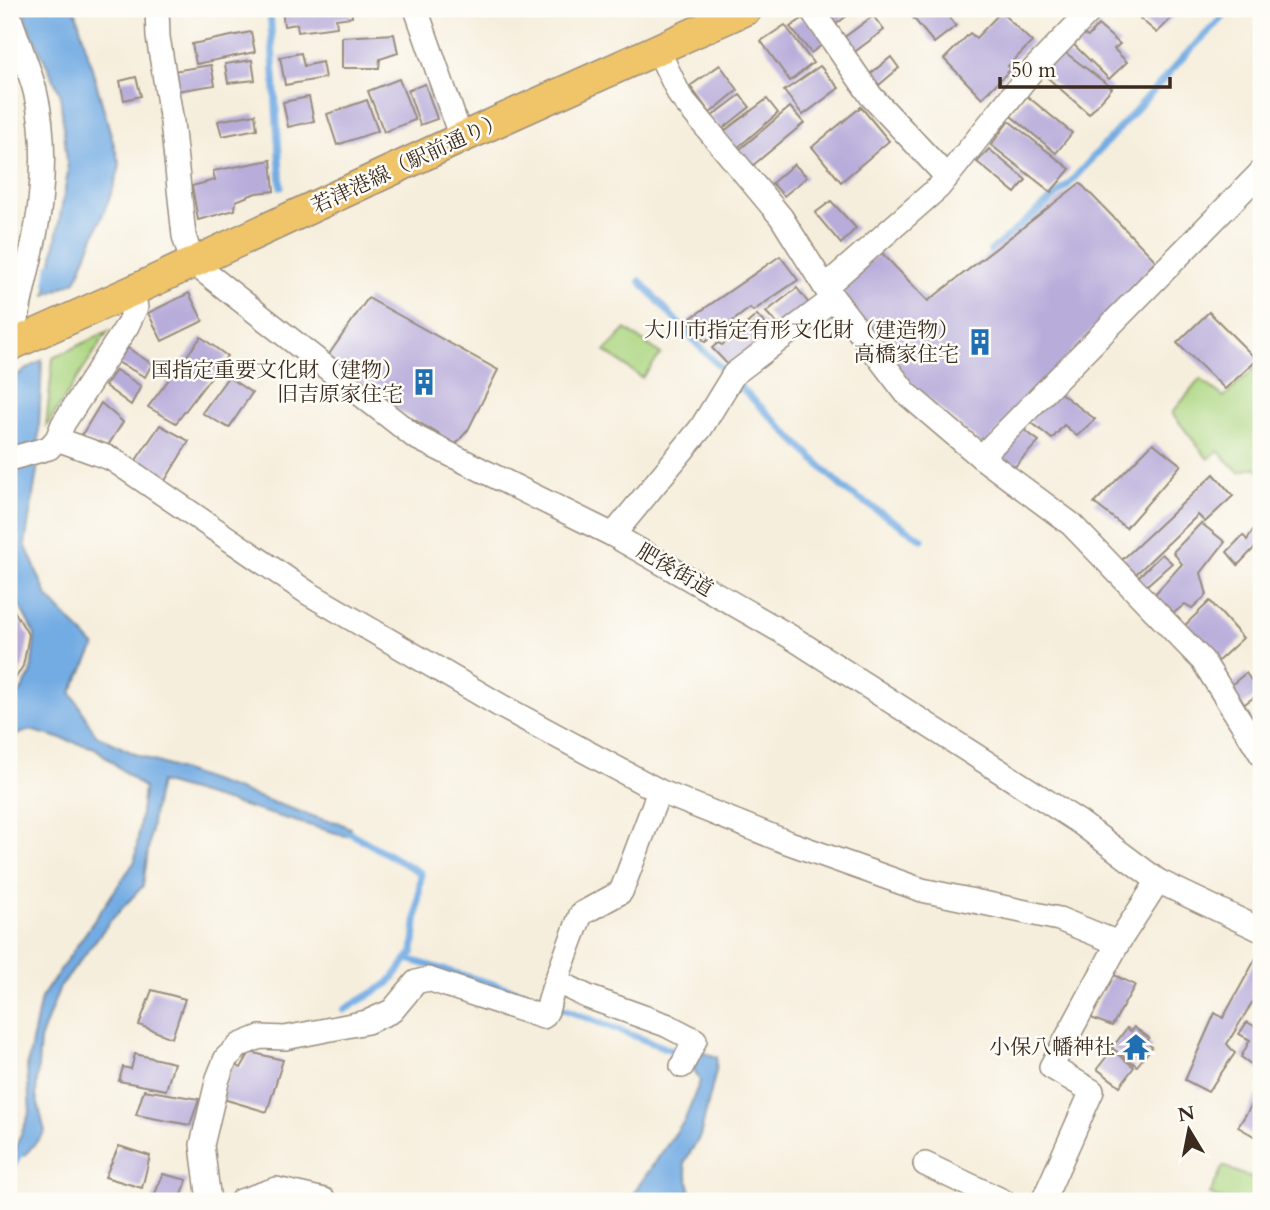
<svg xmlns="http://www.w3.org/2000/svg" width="1270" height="1210" viewBox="0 0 1270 1210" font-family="Cardo,'Noto Serif JP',serif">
  <rect width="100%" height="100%" fill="#fdfcf7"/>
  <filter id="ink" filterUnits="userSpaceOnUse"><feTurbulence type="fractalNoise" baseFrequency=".0143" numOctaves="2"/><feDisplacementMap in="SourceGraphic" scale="14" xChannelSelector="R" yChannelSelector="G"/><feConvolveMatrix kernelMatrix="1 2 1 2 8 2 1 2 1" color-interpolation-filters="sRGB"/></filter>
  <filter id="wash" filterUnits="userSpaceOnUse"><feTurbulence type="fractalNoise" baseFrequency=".00686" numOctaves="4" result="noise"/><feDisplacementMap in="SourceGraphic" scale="28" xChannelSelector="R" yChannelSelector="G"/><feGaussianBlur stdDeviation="1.57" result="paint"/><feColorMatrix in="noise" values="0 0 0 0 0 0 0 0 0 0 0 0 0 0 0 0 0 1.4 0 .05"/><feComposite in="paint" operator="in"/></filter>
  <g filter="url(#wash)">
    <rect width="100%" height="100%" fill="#f6eedc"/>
    <g fill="#add783" stroke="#748050" stroke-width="2">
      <polygon points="626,329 661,354 642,378 605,351"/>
      <polygon points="108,331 46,427 53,358"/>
      <polygon points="1261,362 1261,472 1255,467 1239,472 1218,451 1208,459 1172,413 1200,379 1224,397"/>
      <polygon points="1223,1166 1260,1182 1261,1181 1261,1201 1223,1201 1210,1194"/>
    </g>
    <g fill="#73ace3" stroke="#576b80" stroke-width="2">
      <polygon points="24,9 75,9 120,166 113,189 76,281 46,295 68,172 60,93 26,21"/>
      <polygon points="42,360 37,471 25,544 47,596 95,647 71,692 96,735 137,755 324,820 337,822 350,828 346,836 160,782 154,809 143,886 111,920 59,989 40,1040 36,1095 45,1132 24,1156 15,1149 30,1112 27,1067 41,998 135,861 144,788 95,748 30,730 9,738 9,711 31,674 35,635 9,586 9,380"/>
      <polygon points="699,1051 717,1057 716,1071 700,1136 684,1163 691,1193 721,1201 628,1201 684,1121 700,1081 691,1064"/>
    </g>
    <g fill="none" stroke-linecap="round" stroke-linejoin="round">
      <g stroke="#73ace3" stroke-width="7">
        <polyline points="270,9 281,187"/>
        <polyline points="991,251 1067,186 1189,51 1231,9"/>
        <polyline points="640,281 699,346 844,489 922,539"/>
        <polyline points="48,282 51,266"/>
        <polyline points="340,830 352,834 421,873 413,952 389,983 344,1010"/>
        <polyline points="407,959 514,990 684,1055"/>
        <polyline points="9,1174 23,1147"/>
      </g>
    </g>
    <g id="blocks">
      <g fill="#b7acda">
        <polygon points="282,9 351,9 352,17 336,19 337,27 298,32 297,24 284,26"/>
        <polygon points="826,9 852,9 853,11 835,25 824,11"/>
        <polygon points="906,9 942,9 956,26 934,43"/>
        <polygon points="1129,9 1180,9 1157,33"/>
        <polygon points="1001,12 1032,42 1008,66 1011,69 982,98 944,59 970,33 976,38"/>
        <polygon points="873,16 884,30 853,53 842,39"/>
        <polygon points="805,17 826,42 811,53 790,27"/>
        <polygon points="785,25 813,63 790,81 761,41"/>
        <polygon points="1098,25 1120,44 1114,49 1127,62 1109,79 1071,42 1080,32 1088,37"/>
        <polygon points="251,32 255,52 196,64 192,44"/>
        <polygon points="394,34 398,53 380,59 379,68 342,68 342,37"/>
        <polygon points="1062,50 1112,88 1089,114 1041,72"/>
        <polygon points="301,53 304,66 322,62 325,78 285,85 280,57"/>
        <polygon points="891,57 899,68 879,85 870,74"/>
        <polygon points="252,60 255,80 228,83 225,64"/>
        <polygon points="211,65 215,85 176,91 173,71"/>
        <polygon points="720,65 738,90 710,113 690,86"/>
        <polygon points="820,66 839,88 803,115 784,91"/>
        <polygon points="136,77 141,96 124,100 120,81"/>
        <polygon points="399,79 415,120 384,132 368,91"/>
        <polygon points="425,84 437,119 420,125 408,90"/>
        <polygon points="740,95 750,107 721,130 711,117"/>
        <polygon points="1027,96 1072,133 1056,153 1011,116"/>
        <polygon points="309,97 314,121 288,127 283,102"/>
        <polygon points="767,99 778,113 736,149 723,132"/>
        <polygon points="367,100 378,131 337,145 327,114"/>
        <polygon points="790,107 804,123 752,166 739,150"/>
        <polygon points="861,107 889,141 841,182 812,147"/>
        <polygon points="255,114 257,129 222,136 218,121"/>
        <polygon points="1009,121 1070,169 1051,192 991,145"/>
        <polygon points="989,149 1026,180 1015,193 977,162"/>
        <polygon points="271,160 274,191 256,193 236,201 235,210 198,220 192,186 215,180 213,171"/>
        <polygon points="794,164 807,177 784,196 772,183"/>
        <polygon points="1080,183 1156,261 984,446 911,383 836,285 881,252 928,301"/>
        <polygon points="831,201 856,228 841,244 815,213"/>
        <polygon points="780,256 798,280 753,311 750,308 705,342 688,320"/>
        <polygon points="797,288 810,305 780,327 766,312"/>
        <polygon points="189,293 203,321 162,341 148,313"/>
        <polygon points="368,298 498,370 468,430 456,444 370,394 325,360"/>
        <polygon points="1209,312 1257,360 1225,389 1177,343"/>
        <polygon points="757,315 774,334 729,366 712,348 718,343 722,345"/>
        <polygon points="201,337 227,356 176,423 148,407"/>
        <polygon points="128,348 152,364 145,377 117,362"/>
        <polygon points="116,370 141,386 131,405 105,386"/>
        <polygon points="228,377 252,393 229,428 202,413"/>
        <polygon points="1055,389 1095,419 1077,436 1064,425 1052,439 1027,419"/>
        <polygon points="101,403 123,422 107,447 80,438"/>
        <polygon points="160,425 189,441 163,484 136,460"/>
        <polygon points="1023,429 1039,441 1010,472 991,454"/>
        <polygon points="1153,443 1181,465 1126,528 1094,503"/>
        <polygon points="1214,474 1233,496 1205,522 1198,515 1136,574 1122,560"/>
        <polygon points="1201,523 1225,542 1201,573 1207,595 1192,608 1185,604 1174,613 1154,595 1182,564 1173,552"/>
        <polygon points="1253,530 1261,538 1261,541 1238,565 1227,552 1243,535 1247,540"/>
        <polygon points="1162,554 1172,563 1145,587 1137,578"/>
        <polygon points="1210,601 1243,638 1216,663 1183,627"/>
        <polygon points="9,602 29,636 23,666 9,689"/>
        <polygon points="1246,673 1260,693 1239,708 1225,690"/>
        <polygon points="1261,949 1261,988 1227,1044 1235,1053 1208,1092 1185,1080 1215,1013 1223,1018"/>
        <polygon points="1112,974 1135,985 1112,1026 1091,1018"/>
        <polygon points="152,990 185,999 172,1038 139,1025"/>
        <polygon points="1261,1018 1261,1071 1241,1057 1250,1040 1239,1034 1247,1022 1256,1027"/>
        <polygon points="1134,1027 1149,1038 1146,1042 1152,1047 1137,1066 1112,1048 1127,1028 1131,1031"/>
        <polygon points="1112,1050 1134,1067 1120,1086 1097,1069"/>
        <polygon points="250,1052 283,1060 267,1112 220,1098 232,1063 241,1068"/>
        <polygon points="135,1054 174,1063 166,1090 119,1081 123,1067 131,1069"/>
        <polygon points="144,1090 199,1099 190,1125 136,1115"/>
        <polygon points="1261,1090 1261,1140 1238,1127"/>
        <polygon points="119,1146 150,1156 142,1188 105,1177"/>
        <polygon points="163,1174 187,1180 180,1201 152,1201"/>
      </g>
    </g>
  </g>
  <g filter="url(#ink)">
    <use href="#blocks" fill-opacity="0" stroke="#988c7d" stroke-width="2"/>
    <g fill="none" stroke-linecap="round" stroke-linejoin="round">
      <defs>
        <g id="minor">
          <polyline points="157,9 158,37 172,122 184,236 192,262 415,437 613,535 791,637 1079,822 1158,881 1261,930"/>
          <polyline points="416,9 461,138"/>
          <polyline points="811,9 871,96 947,177"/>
          <path d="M9,15C17,40 28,65 35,91C44,127 44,166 40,202C36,250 17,296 14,344"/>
          <polyline points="657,48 680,96 781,217 825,287 906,393 981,457 1071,524 1203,661 1261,754"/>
          <polyline points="825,287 939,187 1030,73 1092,9"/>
          <polyline points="57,439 112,459 308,593 501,706 659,791 784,841 922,890 1059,919 1118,943"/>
          <polyline points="981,457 1261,172"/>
          <polyline points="9,459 49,448 57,439 63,424 127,326 136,307 132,291"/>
          <polyline points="613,535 701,428 734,374 833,299"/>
          <polyline points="556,981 588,997 666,1025 695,1040 682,1066"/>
          <polyline points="925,1164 1003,1201"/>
          <polyline points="209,1201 202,1145 218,1078 226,1058 240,1045 260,1037 285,1038 367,1022 392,1011 416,982 428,979 543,1017 547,1011 553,989 581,914 621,892 659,791"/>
          <polyline points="241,1201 276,1189 324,1200"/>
          <polyline points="1043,1201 1092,1091 1051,1067 1118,943 1158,881"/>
        </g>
        <polyline id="major" points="9,346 132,291 461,138 747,9"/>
      </defs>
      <use href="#minor" stroke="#988c7d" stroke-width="26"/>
      <use href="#major" stroke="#988c7d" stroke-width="33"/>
      <use href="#minor" stroke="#fff" stroke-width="23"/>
      <use href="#major" stroke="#f0c469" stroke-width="30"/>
    </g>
  </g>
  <defs>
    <symbol id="building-bare" viewBox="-9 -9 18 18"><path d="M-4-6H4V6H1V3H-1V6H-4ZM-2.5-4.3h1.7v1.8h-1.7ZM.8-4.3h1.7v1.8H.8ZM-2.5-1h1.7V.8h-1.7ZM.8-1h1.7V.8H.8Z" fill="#1f6fb2" stroke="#fdfcf7" stroke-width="2.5" paint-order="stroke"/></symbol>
    <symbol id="temple-bare" viewBox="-9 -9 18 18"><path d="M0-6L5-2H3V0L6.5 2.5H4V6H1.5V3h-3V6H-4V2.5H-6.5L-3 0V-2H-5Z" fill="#1f6fb2" stroke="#fdfcf7" stroke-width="2.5" paint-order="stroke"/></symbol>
  </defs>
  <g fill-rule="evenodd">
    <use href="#building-bare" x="961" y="323" width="38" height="38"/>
    <use href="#building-bare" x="405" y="363" width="38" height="38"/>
    <use href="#temple-bare" x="1117" y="1028" width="38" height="38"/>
  </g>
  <g text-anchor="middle" stroke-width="5" stroke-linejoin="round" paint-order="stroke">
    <g font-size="21" fill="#3b2a1e" stroke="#fdfcf7">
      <text transform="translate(408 163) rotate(-25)" y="7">若津港線（駅前通り）</text>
      <text transform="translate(675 570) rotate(30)" y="7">肥後街道</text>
    </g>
    <g font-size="21" fill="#3b2a1e" stroke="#fdfcf7" text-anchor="end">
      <text x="959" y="337">大川市指定有形文化財（建造物）<tspan x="959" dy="24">高橋家住宅</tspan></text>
      <text x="403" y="377">国指定重要文化財（建物）<tspan x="403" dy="24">旧吉原家住宅</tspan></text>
      <text x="1115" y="1054">小保八幡神社</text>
    </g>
  </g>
  <rect width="1270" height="1210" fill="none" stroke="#fdfcf7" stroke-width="35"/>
  <g transform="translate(1189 1130) rotate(350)" stroke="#fdfcf7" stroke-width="5" paint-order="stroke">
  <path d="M0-5L12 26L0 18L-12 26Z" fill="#3b2a1e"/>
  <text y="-10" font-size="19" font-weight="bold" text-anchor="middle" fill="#3b2a1e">N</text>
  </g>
  <path d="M1000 77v10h170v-10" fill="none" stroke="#3b2a1e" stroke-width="3.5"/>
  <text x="1011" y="77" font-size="21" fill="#3b2a1e" stroke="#fdfcf7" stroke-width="5" paint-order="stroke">50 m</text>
</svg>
